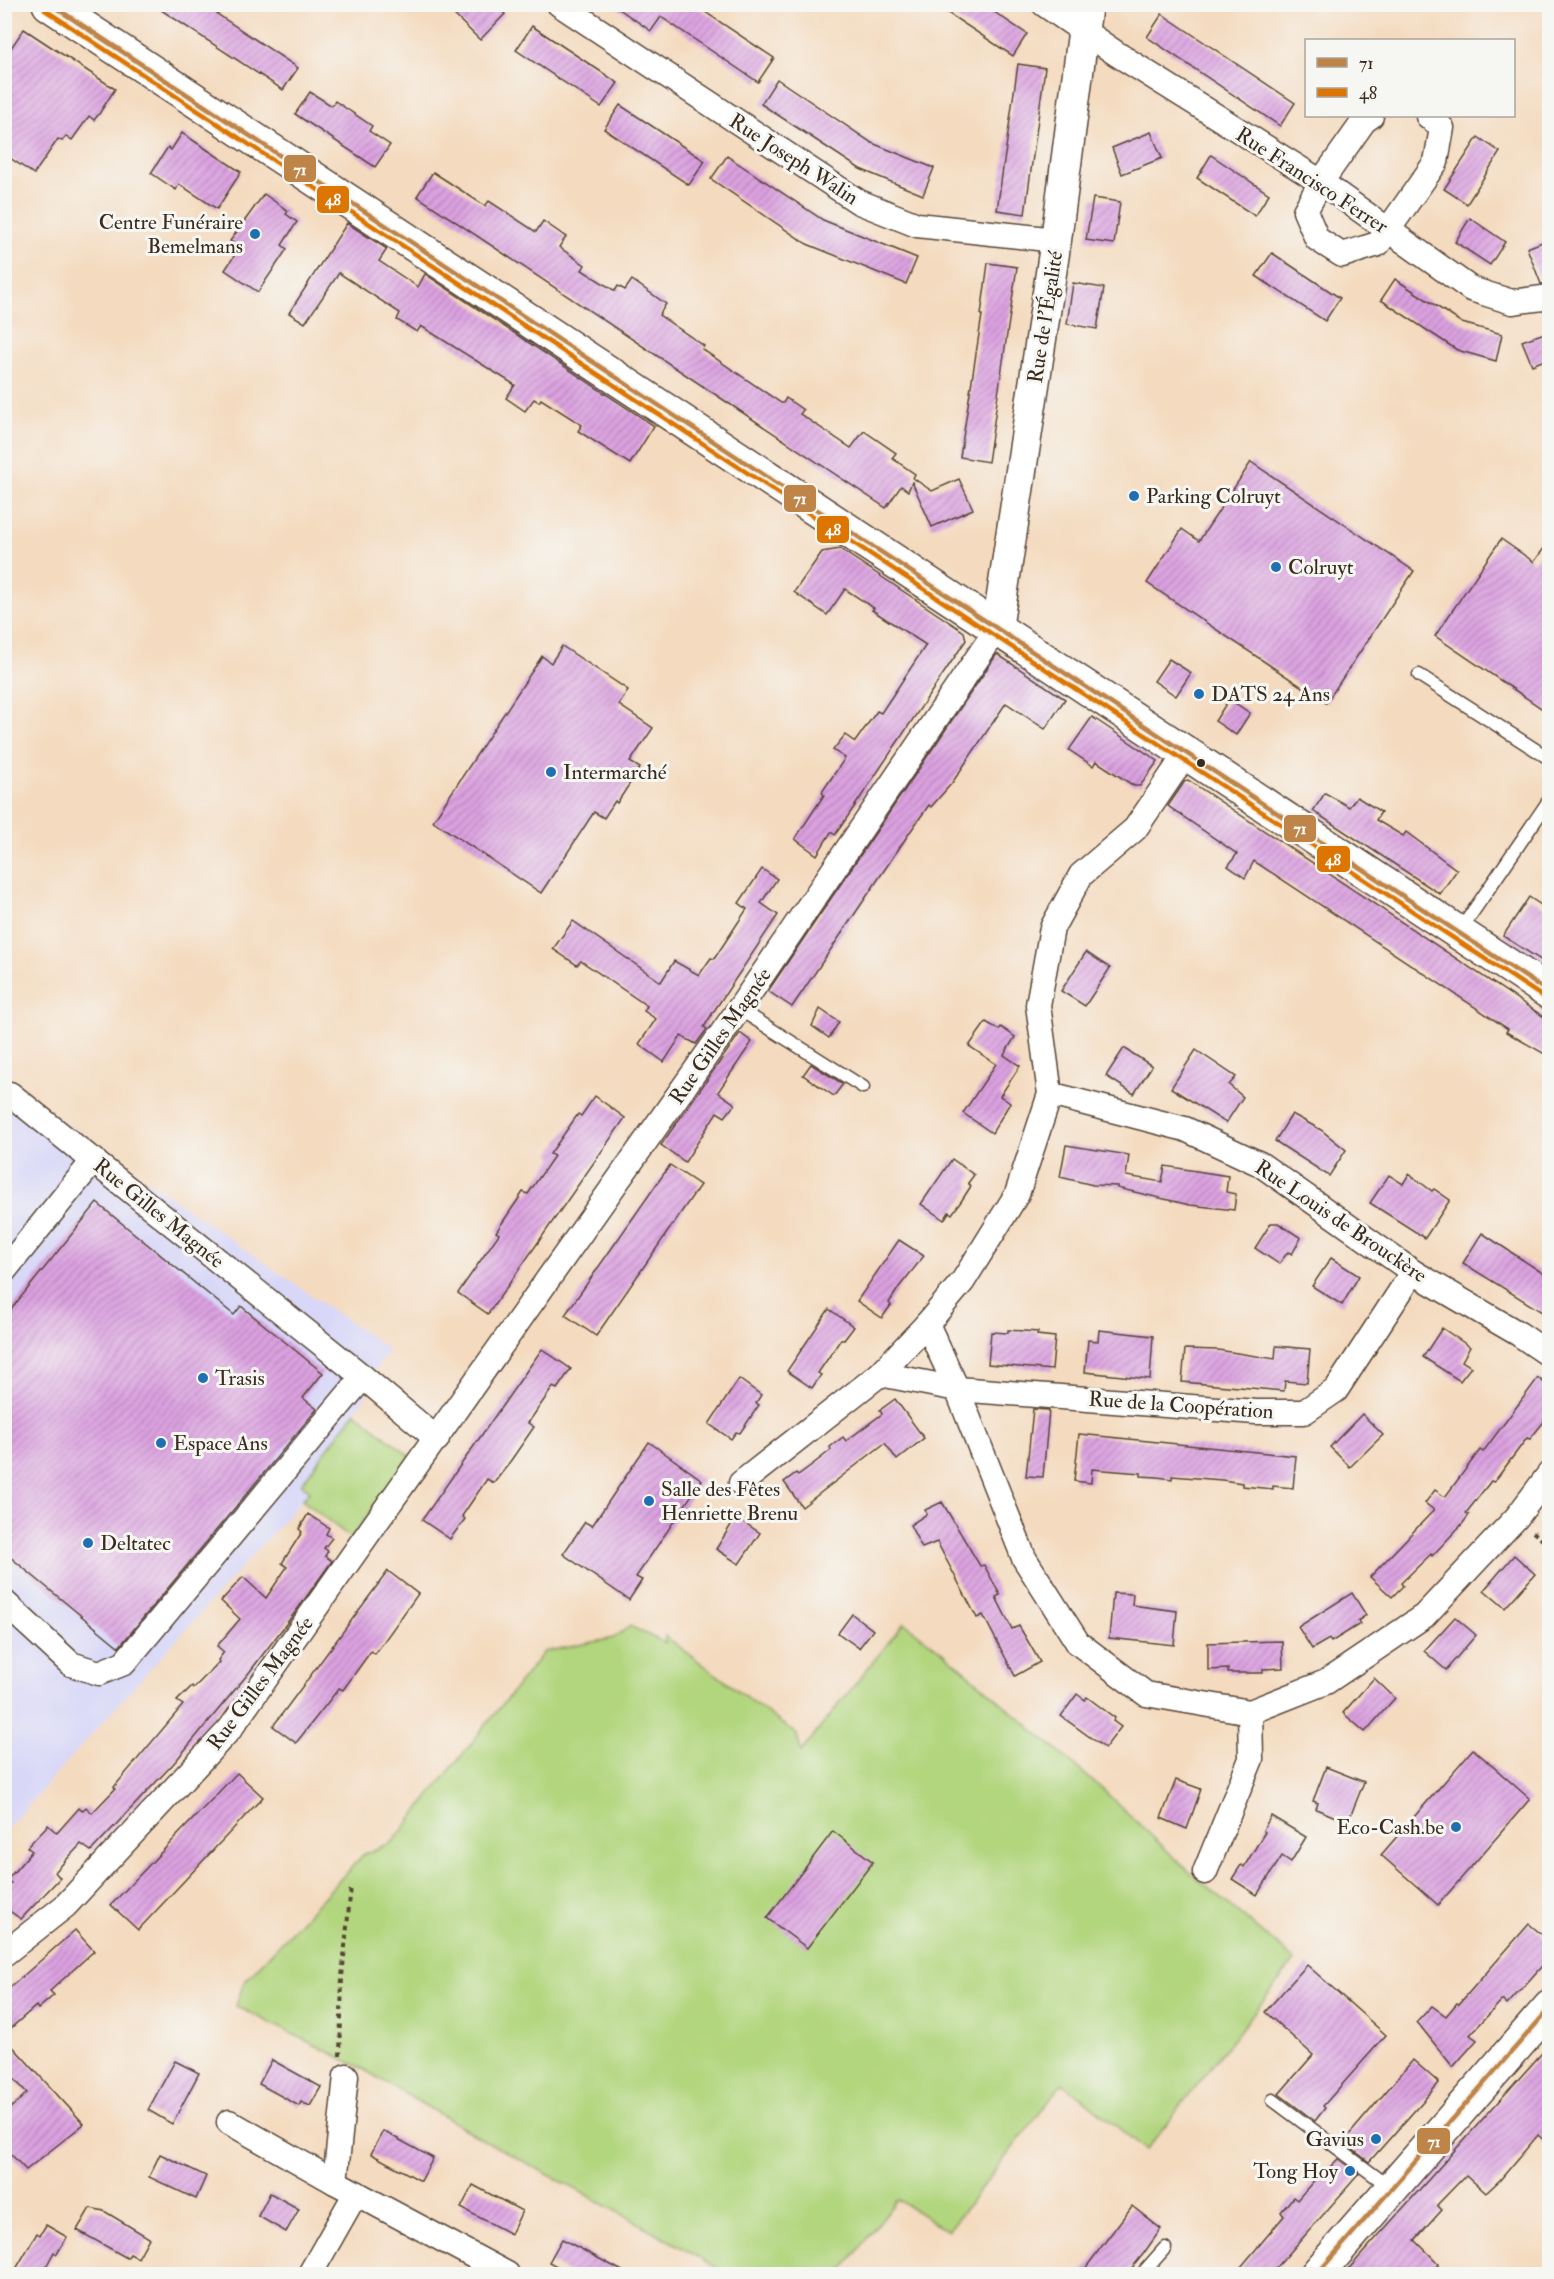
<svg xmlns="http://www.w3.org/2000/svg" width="1554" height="2279" viewBox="0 0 1554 2279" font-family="'IM FELL Double Pica',serif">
  <defs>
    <pattern id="building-hatch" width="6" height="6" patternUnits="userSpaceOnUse" patternTransform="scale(1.5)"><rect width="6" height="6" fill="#dca2e1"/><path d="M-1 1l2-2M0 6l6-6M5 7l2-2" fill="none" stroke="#b484b6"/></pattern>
  </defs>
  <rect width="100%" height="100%" fill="#f6f6f2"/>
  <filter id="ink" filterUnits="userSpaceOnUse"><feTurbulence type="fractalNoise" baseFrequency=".0167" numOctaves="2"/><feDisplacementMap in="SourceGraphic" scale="12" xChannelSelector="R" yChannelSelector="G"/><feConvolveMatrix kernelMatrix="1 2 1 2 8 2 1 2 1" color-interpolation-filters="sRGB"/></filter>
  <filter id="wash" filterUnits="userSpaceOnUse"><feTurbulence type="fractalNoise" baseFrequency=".008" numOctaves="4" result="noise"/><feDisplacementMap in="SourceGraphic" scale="24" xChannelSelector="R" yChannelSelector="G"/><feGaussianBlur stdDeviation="1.35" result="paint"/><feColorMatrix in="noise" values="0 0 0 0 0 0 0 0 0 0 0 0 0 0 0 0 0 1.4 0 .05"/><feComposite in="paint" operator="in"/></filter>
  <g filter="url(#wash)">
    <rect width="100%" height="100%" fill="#f4dabe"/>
    <polygon fill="#d8d7f8" points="5,1081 389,1350 373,1373 366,1396 301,1484 310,1491 5,1831"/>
    <g fill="#b2d67e" stroke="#76804e" stroke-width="1.5">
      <polygon points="355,1412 411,1457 351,1538 302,1500 310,1491 301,1484"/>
      <polygon points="904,1623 944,1653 1103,1790 1193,1875 1295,1960 1146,2150 1063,2083 948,2231 897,2199 840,2274 728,2274 633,2220 480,2138 363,2069 236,2006 244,1982 364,1854 393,1842 544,1652 614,1638 630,1626 665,1643 665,1636 797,1735 801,1752"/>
    </g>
    <g id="blocks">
      <g fill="url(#building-hatch)">
        <polygon points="152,4 202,4 298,68 283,90"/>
        <polygon points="443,4 495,4 505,14 480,40"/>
        <polygon points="612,4 693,4 774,58 758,82 661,17 651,31"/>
        <polygon points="934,4 982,4 1027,34 1013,56"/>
        <polygon points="1162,14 1295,103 1280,126 1147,37"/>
        <polygon points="532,26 618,83 601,107 516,50"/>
        <polygon points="24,29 115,89 99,114 94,120 89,116 72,140 66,136 62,141 58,139 34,174 4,154 4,58"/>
        <polygon points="1018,64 1045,68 1025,214 997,210"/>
        <polygon points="777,79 872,143 934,168 923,195 860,169 761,104"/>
        <polygon points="310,92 332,106 335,101 372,126 369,131 390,145 375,167 295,114"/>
        <polygon points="620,105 705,161 689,185 604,129"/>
        <polygon points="1151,132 1162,158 1122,174 1112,148"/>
        <polygon points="182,133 241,172 217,209 179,184 176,190 151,173 168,147 171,150"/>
        <polygon points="1478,137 1500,152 1467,204 1444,189"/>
        <polygon points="1211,155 1269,194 1255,216 1197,178"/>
        <polygon points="727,156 823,220 917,258 906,284 807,244 711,179"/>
        <polygon points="433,172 485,206 489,201 536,232 543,221 566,237 559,247 585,265 582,270 615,291 618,286 625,290 632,280 666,304 659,315 704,346 702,349 781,403 783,403 786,398 803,410 800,414 851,448 864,431 896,453 892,458 915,474 913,478 932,491 959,479 973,509 932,527 912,482 908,491 901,486 886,508 417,196"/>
        <polygon points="264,194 288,211 286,214 297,222 282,245 287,249 258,292 225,270 240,247 230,241"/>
        <polygon points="1093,198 1120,202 1114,244 1086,240"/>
        <polygon points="1470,218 1505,242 1490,265 1455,242"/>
        <polygon points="347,223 387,249 379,261 418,287 425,274 654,426 630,464 578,431 582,425 541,399 539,402 534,399 525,411 506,398 515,385 421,326 417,332 397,320 400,313 339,273 305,323 289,313"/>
        <polygon points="1550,239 1550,283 1541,284 1527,248"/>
        <polygon points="1272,253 1340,298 1325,321 1256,276"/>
        <polygon points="988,263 1017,267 988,462 960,457 982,315 981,315"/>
        <polygon points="1395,279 1462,323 1502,334 1496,361 1457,350 1381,300"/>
        <polygon points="1073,283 1104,288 1097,329 1067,324"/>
        <polygon points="1550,331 1550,358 1532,365 1522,341"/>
        <polygon points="1251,462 1414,571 1326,703 1147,583 1182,529 1199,541"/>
        <polygon points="1501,539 1534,562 1550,540 1550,714 1435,636"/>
        <polygon points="840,549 964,632 966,640 846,819 835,835 831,832 817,855 795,839 824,795 822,792 845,758 833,750 845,735 855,742 877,711 881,713 926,645 872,610 874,608 845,589 827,615 794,592 822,552"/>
        <polygon points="562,646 628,690 619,705 653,728 630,762 640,768 617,803 615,801 604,818 594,812 541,893 433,821 542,656 551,663"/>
        <polygon points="997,654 1065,699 1045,729 1006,703 952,783 931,807 929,805 912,829 792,1007 768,991"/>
        <polygon points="1169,659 1191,673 1176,696 1154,681"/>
        <polygon points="1229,699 1250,713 1236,735 1215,721"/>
        <polygon points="1092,717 1158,761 1140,786 1134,786 1096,761 1093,766 1069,750"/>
        <polygon points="1188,780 1550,1021 1550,1057 1506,1032 1508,1029 1254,861 1245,878 1228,866 1237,854 1168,806 1185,781"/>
        <polygon points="1325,793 1349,807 1357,797 1381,812 1376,820 1403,836 1406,832 1457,870 1440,894 1313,811"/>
        <polygon points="762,869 777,879 761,903 778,915 712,1014 704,1027 707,1029 696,1044 681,1036 664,1062 639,1044 656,1019 644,1011 647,1006 581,961 577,965 553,949 573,921 661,982 674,961 699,975 711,958 714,959 747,909 739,903"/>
        <polygon points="1529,897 1550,911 1550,966 1503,936"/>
        <polygon points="1086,952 1110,968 1085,1006 1061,991"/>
        <polygon points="820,1009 839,1022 829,1038 812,1026"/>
        <polygon points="986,1022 999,1030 1001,1027 1015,1037 1004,1055 1020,1066 1000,1096 1010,1103 992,1133 963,1113 996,1064 969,1046"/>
        <polygon points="740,1033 752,1042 718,1092 735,1104 725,1117 717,1112 685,1162 661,1145"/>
        <polygon points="1124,1048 1152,1066 1134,1094 1106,1076"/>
        <polygon points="1196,1050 1236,1077 1229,1085 1243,1097 1226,1123 1171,1088"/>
        <polygon points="811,1064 843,1084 834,1096 803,1075"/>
        <polygon points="595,1096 625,1118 488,1314 458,1293 499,1234 496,1232 519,1198 523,1192 528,1194 554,1156 550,1154 578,1114 581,1116"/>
        <polygon points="1292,1114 1321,1130 1346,1150 1329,1176 1275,1141"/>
        <polygon points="1066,1145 1129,1155 1126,1176 1162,1182 1165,1166 1228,1176 1226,1192 1236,1194 1234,1210 1190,1205 1117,1188 1117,1186 1093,1185 1060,1177"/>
        <polygon points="952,1159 974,1175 968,1183 971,1186 962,1200 952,1214 949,1212 944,1220 921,1204"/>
        <polygon points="670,1165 700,1185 596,1336 565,1315"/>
        <polygon points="1409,1174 1432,1191 1434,1189 1450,1200 1425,1238 1370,1203 1389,1175 1403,1184"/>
        <polygon points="97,1203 234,1315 241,1306 323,1373 303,1398 317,1409 119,1647 4,1552 4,1318"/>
        <polygon points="1271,1223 1278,1223 1301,1238 1292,1254 1288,1252 1279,1264 1255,1248"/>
        <polygon points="1482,1233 1550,1278 1550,1317 1463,1263"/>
        <polygon points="899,1240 924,1256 899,1287 889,1303 891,1305 882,1318 857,1301"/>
        <polygon points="1331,1258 1359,1276 1342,1305 1312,1286"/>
        <polygon points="829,1309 854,1327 844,1340 841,1339 818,1373 821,1375 812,1388 787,1371"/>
        <polygon points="1442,1328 1470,1347 1462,1361 1471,1367 1460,1381 1423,1357"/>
        <polygon points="1008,1330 1038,1332 1037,1335 1055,1337 1052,1370 988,1364 991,1332 1008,1333"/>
        <polygon points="1099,1330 1153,1336 1150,1379 1085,1372 1088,1340 1098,1341"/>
        <polygon points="1276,1346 1310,1349 1307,1383 1285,1381 1284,1391 1182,1382 1185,1349 1218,1350 1275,1359"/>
        <polygon points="542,1349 571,1369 557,1389 553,1387 528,1423 534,1427 507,1466 494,1483 487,1479 462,1516 465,1519 450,1539 422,1520"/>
        <polygon points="1538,1378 1550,1387 1550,1414 1530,1439 1527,1438 1494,1482 1491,1481 1466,1513 1469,1515 1463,1523 1432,1556 1431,1554 1401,1583 1403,1586 1392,1597 1370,1577 1434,1510 1425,1503 1435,1490 1445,1497 1480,1450 1483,1452"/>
        <polygon points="739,1379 761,1395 756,1403 759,1405 740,1433 736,1432 731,1439 709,1424"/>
        <polygon points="895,1399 924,1438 897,1460 885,1443 802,1507 784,1482 796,1473 798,1475 813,1464 831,1450 830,1447 843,1437 846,1441 882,1414 880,1410"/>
        <polygon points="1033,1409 1049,1410 1043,1477 1026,1476"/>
        <polygon points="1362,1414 1383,1435 1350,1467 1330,1447"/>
        <polygon points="1079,1434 1296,1456 1293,1488 1273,1486 1273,1489 1242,1486 1242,1483 1222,1480 1172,1476 1172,1479 1157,1477 1141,1476 1141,1473 1092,1469 1091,1483 1074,1481"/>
        <polygon points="649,1442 702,1480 636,1577 642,1580 629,1600 563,1554 585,1522 592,1526"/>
        <polygon points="942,1502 980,1566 984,1565 1000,1595 996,1597 1012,1629 1019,1626 1040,1662 1015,1676 983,1615 977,1618 937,1542 922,1548 910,1525 927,1514 925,1510"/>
        <polygon points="308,1514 329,1528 326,1534 332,1538 324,1548 328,1551 325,1556 332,1561 299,1607 248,1674 174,1763 91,1851 81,1844 55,1872 60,1878 21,1919 4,1907 4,1891 11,1883 7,1880 32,1851 27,1847 48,1825 57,1833 79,1808 82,1811 86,1807 92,1813 115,1789 114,1787 183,1705 177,1701 192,1686 194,1688 219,1662 218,1660 224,1652 217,1646 240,1619 221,1601 243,1577 266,1598 287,1567 282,1563 302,1532 299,1529"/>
        <polygon points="736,1517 760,1533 739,1564 716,1549"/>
        <polygon points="1514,1555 1535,1574 1505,1608 1484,1590"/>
        <polygon points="388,1571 418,1594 375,1654 371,1651 343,1690 339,1688 296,1743 273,1726"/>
        <polygon points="1113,1593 1133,1594 1132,1605 1177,1611 1174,1645 1109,1638"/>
        <polygon points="1352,1593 1366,1615 1358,1621 1360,1624 1331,1642 1329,1639 1312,1649 1298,1627"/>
        <polygon points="852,1614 873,1630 859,1648 838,1633"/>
        <polygon points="1455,1617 1476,1635 1446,1670 1424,1651"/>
        <polygon points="1282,1641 1283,1668 1263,1669 1263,1673 1228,1673 1228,1669 1208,1670 1208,1643"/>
        <polygon points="1374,1678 1395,1698 1365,1732 1343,1713"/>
        <polygon points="1077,1694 1085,1700 1087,1697 1115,1718 1113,1721 1121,1727 1105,1748 1061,1716"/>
        <polygon points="1473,1749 1530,1799 1438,1905 1381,1855"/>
        <polygon points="1326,1767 1364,1782 1348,1822 1316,1809 1318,1803 1313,1801"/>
        <polygon points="237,1773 263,1797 138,1930 111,1905"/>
        <polygon points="1176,1780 1201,1789 1187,1829 1161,1818"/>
        <polygon points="1271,1816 1306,1837 1291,1862 1282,1856 1257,1895 1232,1879 1241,1865 1244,1867 1265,1832 1263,1830"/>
        <polygon points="833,1831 873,1862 807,1948 767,1918"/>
        <polygon points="1529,1924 1550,1941 1550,1957 1507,2005 1502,2000 1470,2035 1477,2040 1453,2067 1417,2022 1432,2006 1446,2016 1457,2003 1459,2004"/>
        <polygon points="75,1930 94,1951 50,1991 54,1995 38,2009 36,2006 4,2034 4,1993"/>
        <polygon points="1307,1965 1386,2035 1323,2106 1325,2108 1315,2121 1279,2094 1313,2055 1265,2012"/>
        <polygon points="4,2037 84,2124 26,2170 4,2147 4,2114 27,2093 4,2068"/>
        <polygon points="1550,2044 1550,2146 1538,2135 1500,2180 1486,2193 1466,2175 1437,2205 1442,2210 1415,2240 1439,2264 1430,2274 1344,2274"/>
        <polygon points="272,2060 321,2087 310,2106 301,2102 299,2106 259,2084"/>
        <polygon points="1413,2060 1439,2083 1369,2162 1343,2142"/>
        <polygon points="175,2061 199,2073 172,2124 148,2110"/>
        <polygon points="383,2131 433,2158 421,2181 371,2154"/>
        <polygon points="160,2154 206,2176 196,2199 149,2177"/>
        <polygon points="1338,2159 1359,2174 1271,2274 1235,2274 1284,2216 1281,2212 1293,2197 1297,2200 1318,2176 1319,2178"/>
        <polygon points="473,2185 522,2211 511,2234 461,2208"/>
        <polygon points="270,2193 299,2209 286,2232 258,2216"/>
        <polygon points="1132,2206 1161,2229 1144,2253 1127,2274 1081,2274"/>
        <polygon points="90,2208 104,2211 149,2238 138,2258 130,2254 127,2258 77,2230"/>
        <polygon points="46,2225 67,2237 57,2254 54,2252 42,2274 13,2274 37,2233 40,2235"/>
        <polygon points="562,2239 581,2249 628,2274 571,2274 549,2262"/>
      </g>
    </g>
  </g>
  <g filter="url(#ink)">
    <use href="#blocks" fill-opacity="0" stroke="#574436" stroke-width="1.5"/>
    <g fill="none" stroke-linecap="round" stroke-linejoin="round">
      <defs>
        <g id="service">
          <polyline points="1419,675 1550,759"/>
          <polyline points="1459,932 1550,799"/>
          <polyline points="739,1009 863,1087"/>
          <polyline points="1273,2100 1391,2188"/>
          <polyline points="1142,2274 1165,2248"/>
        </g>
        <g id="minor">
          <polyline points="559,4 859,202 917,225 1056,240"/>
          <polyline points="1044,4 1117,54 1321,182 1471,289 1512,302 1550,297"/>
          <polyline points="1371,116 1364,121 1321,182 1305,211 1317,239 1342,255 1378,244 1436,162 1442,128 1428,116"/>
          <polyline points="10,1094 363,1377 437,1439"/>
          <polyline points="1050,1094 1185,1129 1260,1164 1413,1272 1519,1334 1550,1355"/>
          <polyline points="4,1271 94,1160"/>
          <polyline points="927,1324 957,1389 1024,1558 1078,1643 1146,1694 1250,1712 1326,1682 1424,1616 1517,1517 1550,1473"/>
          <polyline points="880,1374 957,1389 1256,1412 1304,1412 1336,1390 1413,1272"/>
          <polyline points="741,1483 880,1374 927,1324 963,1281 1017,1194 1050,1094 1038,1005 1052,928 1081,875 1135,829 1186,754"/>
          <polyline points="4,1602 71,1664 99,1673 124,1663 363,1377"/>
          <polyline points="1205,1872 1251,1759 1250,1712"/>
          <polyline points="4,1954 65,1906 230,1729 739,1009 997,629"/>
          <polyline points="229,2122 335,2182 507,2274"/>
          <polyline points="335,2182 346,2076"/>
          <polyline points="310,2274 356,2193"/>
        </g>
        <polyline id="tertiary" points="997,629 1056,240 1087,4"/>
        <polyline id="secondary" points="49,4 1550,993"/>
        <polyline id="primary" points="1317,2274 1550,2007"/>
      </defs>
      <use href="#service" stroke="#574436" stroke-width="15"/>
      <use href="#minor" stroke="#574436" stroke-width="27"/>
      <use href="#tertiary" stroke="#574436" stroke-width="33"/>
      <use href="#secondary" stroke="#574436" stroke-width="36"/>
      <use href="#primary" stroke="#574436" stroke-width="36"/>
      <g stroke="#574436" stroke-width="4" stroke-dasharray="4.5 4.5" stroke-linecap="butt">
        <polyline points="1533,1532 1550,1546"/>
        <polyline points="340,2056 342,1977 351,1886"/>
      </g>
      <use href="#service" stroke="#fff" stroke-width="12"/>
      <use href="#minor" stroke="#fff" stroke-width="24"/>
      <use href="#tertiary" stroke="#fff" stroke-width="30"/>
      <use href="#secondary" stroke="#fff" stroke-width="33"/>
      <use href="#primary" stroke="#fff" stroke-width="33"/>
      <defs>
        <g id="bus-1">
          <polyline points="50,4 1550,993"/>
          <polyline points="1317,2274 1550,2008"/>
        </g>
        <polyline id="bus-2" points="45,10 1546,999"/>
      </defs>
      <use href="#bus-1" stroke="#f6f6f2" stroke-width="9"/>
      <use href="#bus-2" stroke="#f6f6f2" stroke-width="9"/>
      <use href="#bus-1" stroke="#bf8447" stroke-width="4.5"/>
      <use href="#bus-2" stroke="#dd7503" stroke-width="4.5"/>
    </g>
  </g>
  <g fill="#1f6fb2" stroke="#f6f6f2" stroke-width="2">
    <circle cx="255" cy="234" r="6"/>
    <circle cx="1134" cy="496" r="6"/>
    <circle cx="1276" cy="567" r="6"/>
    <circle cx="1199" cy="694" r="6"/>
    <circle cx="551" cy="772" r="6"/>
    <circle cx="203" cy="1378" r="6"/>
    <circle cx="161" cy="1443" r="6"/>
    <circle cx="649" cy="1501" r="6"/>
    <circle cx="88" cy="1543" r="6"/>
    <circle cx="1456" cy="1827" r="6"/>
    <circle cx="1376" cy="2139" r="6"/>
    <circle cx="1350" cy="2171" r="6"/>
  </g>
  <circle fill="#3b2a1e" stroke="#f6f6f2" stroke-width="2" cx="1201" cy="763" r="5"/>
  <g text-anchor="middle" stroke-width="6" stroke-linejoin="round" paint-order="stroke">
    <g font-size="21" fill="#3b2a1e" stroke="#f6f6f2">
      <text transform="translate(794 159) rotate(33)" y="7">Rue Joseph Walin</text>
      <text transform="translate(1312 180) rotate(33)" y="7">Rue Francisco Ferrer</text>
      <text transform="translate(1045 317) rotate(-81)" y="7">Rue de l'Égalité</text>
      <text transform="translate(720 1036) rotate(-55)" y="7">Rue Gilles Magnée</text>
      <text transform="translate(159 1213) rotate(39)" y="7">Rue Gilles Magnée</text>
      <text transform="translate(1341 1221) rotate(34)" y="7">Rue Louis de Brouckère</text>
      <text transform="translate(1181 1405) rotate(4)" y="7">Rue de la Coopération</text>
      <text transform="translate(260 1683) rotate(-53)" y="7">Rue Gilles Magnée</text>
    </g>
    <g font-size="21" fill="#3b2a1e" stroke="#f6f6f2" text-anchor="start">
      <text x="243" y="229" text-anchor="end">Centre Funéraire<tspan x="243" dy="24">Bemelmans</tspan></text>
      <text x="1146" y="503">Parking Colruyt</text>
      <text x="1288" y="574">Colruyt</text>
      <text x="1211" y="701">DATS 24 Ans</text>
      <text x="563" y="779">Intermarché</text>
      <text x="215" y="1385">Trasis</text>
      <text x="173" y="1450">Espace Ans</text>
      <text x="661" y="1496">Salle des Fêtes<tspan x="661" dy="24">Henriette Brenu</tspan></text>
      <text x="100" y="1550">Deltatec</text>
      <text x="1444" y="1834" text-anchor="end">Eco-Cash.be</text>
      <text x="1364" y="2146" text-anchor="end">Gavius</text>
      <text x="1338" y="2178" text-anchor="end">Tong Hoy</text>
    </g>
  </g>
  <g stroke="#f6f6f2" stroke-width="2">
    <rect x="283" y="154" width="34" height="29" rx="6" fill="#bf8447"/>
    <rect x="316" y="185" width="34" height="29" rx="6" fill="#dd7503"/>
    <rect x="783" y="484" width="34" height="29" rx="6" fill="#bf8447"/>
    <rect x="816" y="515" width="34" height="29" rx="6" fill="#dd7503"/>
    <rect x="1283" y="814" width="34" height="29" rx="6" fill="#bf8447"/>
    <rect x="1316" y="845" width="35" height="28" rx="6" fill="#dd7503"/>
    <rect x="1416" y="2127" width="35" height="28" rx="6" fill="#bf8447"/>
  </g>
  <g font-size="16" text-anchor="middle" font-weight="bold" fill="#fff">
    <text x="300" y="175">71</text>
    <text x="333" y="205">48</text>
    <text x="800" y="504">71</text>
    <text x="833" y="535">48</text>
    <text x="1300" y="834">71</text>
    <text x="1333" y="865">48</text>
    <text x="1434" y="2147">71</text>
  </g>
  <rect width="1554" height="2279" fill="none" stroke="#f6f6f2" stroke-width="24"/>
  <rect x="1305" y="39" width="210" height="78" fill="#f6f6f2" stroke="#aba49d" stroke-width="1.5"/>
  <rect x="1317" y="58" width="30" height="9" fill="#bf8447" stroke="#aba49d" stroke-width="1.5"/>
  <text x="1359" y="69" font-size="18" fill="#3b2a1e">71</text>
  <rect x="1317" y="88" width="30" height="9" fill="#dd7503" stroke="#aba49d" stroke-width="1.5"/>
  <text x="1359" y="99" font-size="18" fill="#3b2a1e">48</text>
</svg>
